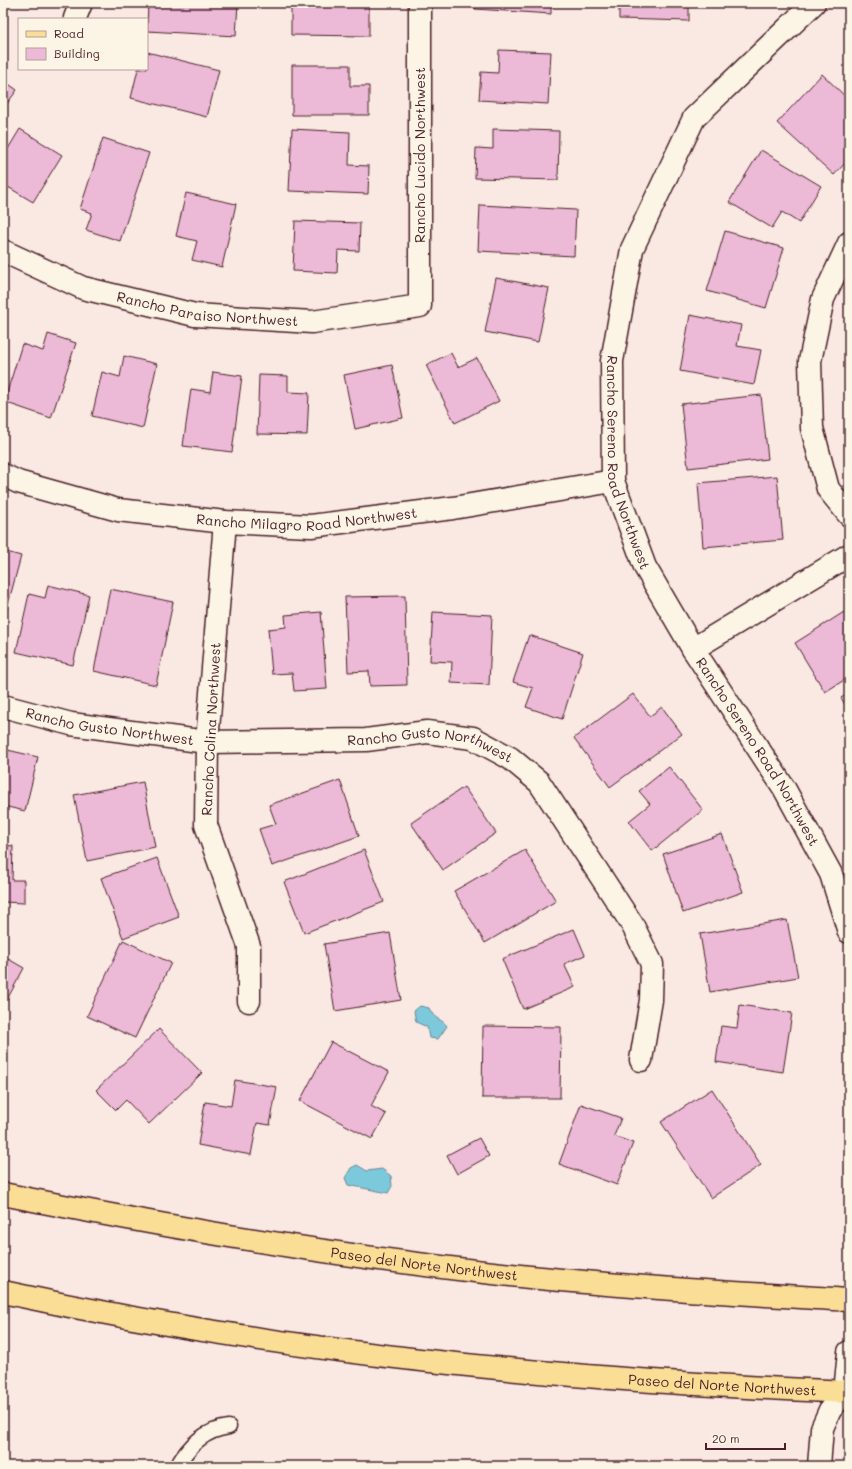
<svg xmlns="http://www.w3.org/2000/svg" width="852" height="1469" viewBox="0 0 852 1469" font-family="Mali,sans-serif">
  <rect width="100%" height="100%" fill="#f9e9e2"/>
  <filter id="ink" filterUnits="userSpaceOnUse"><feTurbulence type="fractalNoise" baseFrequency=".025" numOctaves="2"/><feDisplacementMap in="SourceGraphic" scale="8" xChannelSelector="R" yChannelSelector="G"/><feConvolveMatrix kernelMatrix="1 2 1 2 8 2 1 2 1" color-interpolation-filters="sRGB"/></filter>
  <g filter="url(#ink)">
    <g fill="#7dc9dc" stroke="#698595">
      <path d="M420,1006L429,1008C436,1022 440,1017 447,1026L438,1039L429,1038L427,1027L416,1022L414,1011Z"/>
      <polygon points="357,1165 367,1171 382,1169 391,1176 392,1186 388,1193 348,1185 345,1178 351,1168"/>
    </g>
    <g fill="#ecb9d6" stroke="#4a1f2b">
      <polygon points="148,3 238,3 236,36 147,31"/>
      <polygon points="291,3 349,3 349,5 369,5 369,36 291,35"/>
      <polygon points="475,3 551,3 551,14 475,9"/>
      <polygon points="619,3 689,3 689,21 619,19"/>
      <polygon points="499,50 551,52 548,104 479,100 481,72 498,73"/>
      <polygon points="147,52 219,70 207,117 131,98 138,69 147,69"/>
      <polygon points="292,65 350,65 350,86 369,86 369,115 292,115"/>
      <polygon points="822,74 849,100 849,159 834,175 777,123"/>
      <polygon points="3,80 17,90 3,109"/>
      <polygon points="20,129 62,155 33,202 3,184 3,157"/>
      <polygon points="292,129 350,132 349,165 369,166 368,194 289,191"/>
      <polygon points="493,129 559,131 558,180 475,178 476,148 493,149"/>
      <polygon points="103,138 149,153 120,241 86,230 92,213 80,209"/>
      <polygon points="761,150 821,186 799,223 782,212 772,228 729,202"/>
      <polygon points="186,193 236,204 222,267 192,260 197,241 176,236"/>
      <polygon points="480,205 576,210 574,256 478,251"/>
      <polygon points="295,221 360,223 359,251 338,250 337,273 293,271"/>
      <polygon points="725,231 784,248 766,308 707,291"/>
      <polygon points="496,278 549,288 538,342 485,332"/>
      <polygon points="690,315 741,325 737,346 761,350 754,385 680,371"/>
      <polygon points="48,334 76,343 51,418 4,402 22,344 43,351"/>
      <polygon points="451,353 458,367 477,358 499,401 455,423 426,365"/>
      <polygon points="124,356 157,364 143,428 92,416 102,372 120,377"/>
      <polygon points="392,365 403,418 355,429 344,375"/>
      <polygon points="213,372 242,376 232,452 183,446 191,389 210,392"/>
      <polygon points="259,375 288,376 288,392 309,393 307,435 257,434"/>
      <polygon points="761,395 768,459 688,468 681,404"/>
      <polygon points="777,476 783,540 703,547 698,483"/>
      <polygon points="3,551 21,556 3,623"/>
      <polygon points="48,585 89,595 73,665 16,652 29,594 45,598"/>
      <polygon points="110,589 173,602 156,685 94,671"/>
      <polygon points="405,596 407,685 370,686 369,671 348,672 345,597"/>
      <polygon points="321,612 327,689 294,691 292,673 272,674 268,629 286,627 285,615"/>
      <polygon points="433,612 492,615 489,685 451,683 452,662 430,661"/>
      <polygon points="844,612 849,620 849,677 825,692 795,643"/>
      <polygon points="529,635 583,653 562,719 526,707 533,688 513,682"/>
      <polygon points="849,693 849,711 841,698"/>
      <polygon points="633,694 650,716 662,707 682,734 610,787 574,738"/>
      <polygon points="3,749 38,757 25,811 3,806"/>
      <polygon points="669,767 703,810 652,851 629,821 650,804 639,791"/>
      <polygon points="340,780 359,836 272,866 259,829 276,824 269,805"/>
      <polygon points="143,782 155,847 87,861 74,795"/>
      <polygon points="464,787 496,833 443,870 411,823"/>
      <polygon points="722,834 743,892 683,913 663,854"/>
      <polygon points="3,845 13,846 12,880 24,880 24,903 3,902"/>
      <polygon points="364,850 384,902 304,933 284,882"/>
      <polygon points="525,850 556,901 485,943 454,891"/>
      <polygon points="157,858 179,917 123,938 101,878"/>
      <polygon points="787,920 798,977 710,992 700,934"/>
      <polygon points="574,929 585,955 564,964 575,987 523,1009 502,959"/>
      <polygon points="390,933 401,1000 335,1011 324,944"/>
      <polygon points="123,940 171,963 135,1038 87,1016"/>
      <polygon points="3,956 24,968 3,1007"/>
      <polygon points="740,1005 792,1013 783,1072 716,1062 721,1026 737,1028"/>
      <polygon points="483,1026 561,1027 560,1098 482,1098"/>
      <polygon points="159,1029 202,1073 149,1124 126,1100 116,1110 96,1090"/>
      <polygon points="331,1042 389,1072 371,1106 386,1114 372,1139 300,1101"/>
      <polygon points="235,1080 277,1087 270,1125 257,1123 251,1155 198,1145 205,1102 231,1106"/>
      <polygon points="712,1089 761,1165 711,1198 661,1122"/>
      <polygon points="581,1104 621,1118 614,1136 633,1143 617,1185 559,1164"/>
      <polygon points="479,1138 489,1156 457,1174 447,1155"/>
    </g>
    <g fill="none" stroke-linecap="round" stroke-linejoin="round">
      <defs>
        <path id="service" d="M177,1466C189,1446 204,1430 229,1427"/>
        <g id="minor">
          <polyline points="75,18 81,3"/>
          <polyline points="849,243 823,299 810,361 812,428 828,489 849,515"/>
          <path id="s1" d="M3,251L83,288L195,315L312,322L420,306V3"/>
          <polyline points="225,522 207,742 206,825 249,946 249,1001"/>
          <polyline points="693,649 849,555"/>
          <path id="s2" d="M3,706L71,724L207,742L366,740L427,732L473,738L510,758L539,782L632,924L652,964L651,1000L641,1060"/>
        </g>
        <g id="tertiary">
          <path id="s3" d="M814,3L694,118L632,249L612,361L613,481L645,567L693,649L784,788L831,874L849,932"/>
          <path id="s4" d="M3,475L18,482L118,510L225,522L311,526L453,508L613,481"/>
          <polyline points="819,1466 822,1428 830,1410 845,1392 849,1352"/>
        </g>
        <g id="primary">
          <path id="s5" d="M3,1194C171,1228 340,1257 511,1275C623,1287 736,1293 849,1300"/>
          <path id="s6" d="M3,1292C281,1353 565,1380 849,1392"/>
        </g>
      </defs>
      <use href="#service" stroke="#4a1f2b" stroke-width="17"/>
      <use href="#minor" stroke="#4a1f2b" stroke-width="25"/>
      <use href="#tertiary" stroke="#4a1f2b" stroke-width="25"/>
      <use href="#primary" stroke="#4a1f2b" stroke-width="25"/>
      <use href="#service" stroke="#fcf5e5" stroke-width="14"/>
      <use href="#minor" stroke="#fcf5e5" stroke-width="22"/>
      <use href="#tertiary" stroke="#fcf5e5" stroke-width="22"/>
      <use href="#primary" stroke="#fbde96" stroke-width="22"/>
    </g>
  </g>
  <g text-anchor="middle" stroke-width="3" stroke-linejoin="round" paint-order="stroke">
    <g font-size="14" fill="#4a1f2b" stroke="#fcf5e5">
      <text transform="translate(420 155) rotate(-90)" y="5">Rancho Lucido Northwest</text>
      <text dy="5" stroke="none"><textPath href="#s1" startOffset="215">Rancho Paraiso Northwest</textPath></text>
      <text dy="5" stroke="none"><textPath href="#s3" startOffset="529">Rancho Sereno Road Northwest</textPath></text>
      <text dy="5" stroke="none"><textPath href="#s4" startOffset="310">Rancho Milagro Road Northwest</textPath></text>
      <text dy="5" stroke="none"><textPath href="#s2" startOffset="109">Rancho Gusto Northwest</textPath></text>
      <text transform="translate(211 729) rotate(-87)" y="5">Rancho Colina Northwest</text>
      <text dy="5" stroke="none"><textPath href="#s2" startOffset="433">Rancho Gusto Northwest</textPath></text>
      <text dy="5" stroke="none"><textPath href="#s3" startOffset="853">Rancho Sereno Road Northwest</textPath></text>
      <text dy="5" stroke="none"><textPath href="#s5" startOffset="427">Paseo del Norte Northwest</textPath></text>
      <text dy="5" stroke="none"><textPath href="#s6" startOffset="726">Paseo del Norte Northwest</textPath></text>
    </g>
  </g>
  <rect width="852" height="1469" fill="none" stroke="#fcf5e5" stroke-width="16"/>
  <rect x="8" y="8" width="836" height="1453" fill="none" stroke="#4a1f2b" stroke-width="1.5" filter="url(#ink)"/>
  <rect x="18" y="18" width="130" height="52" fill="#fcf5e5" stroke="#b59f9b"/>
  <rect x="26" y="31" width="20" height="6" fill="#fbde96" stroke="#b59f9b"/>
  <text x="54" y="38" font-size="12" fill="#4a1f2b">Road</text>
  <rect x="26" y="48" width="20" height="12" fill="#ecb9d6" stroke="#b59f9b"/>
  <text x="54" y="58" font-size="12" fill="#4a1f2b">Building</text>
  <path d="M706 1443v6h79v-6" fill="none" stroke="#4a1f2b" stroke-width="2"/>
  <text x="712" y="1443" font-size="12" fill="#4a1f2b" stroke="#fcf5e5" stroke-width="3" paint-order="stroke">20 m</text>
</svg>
